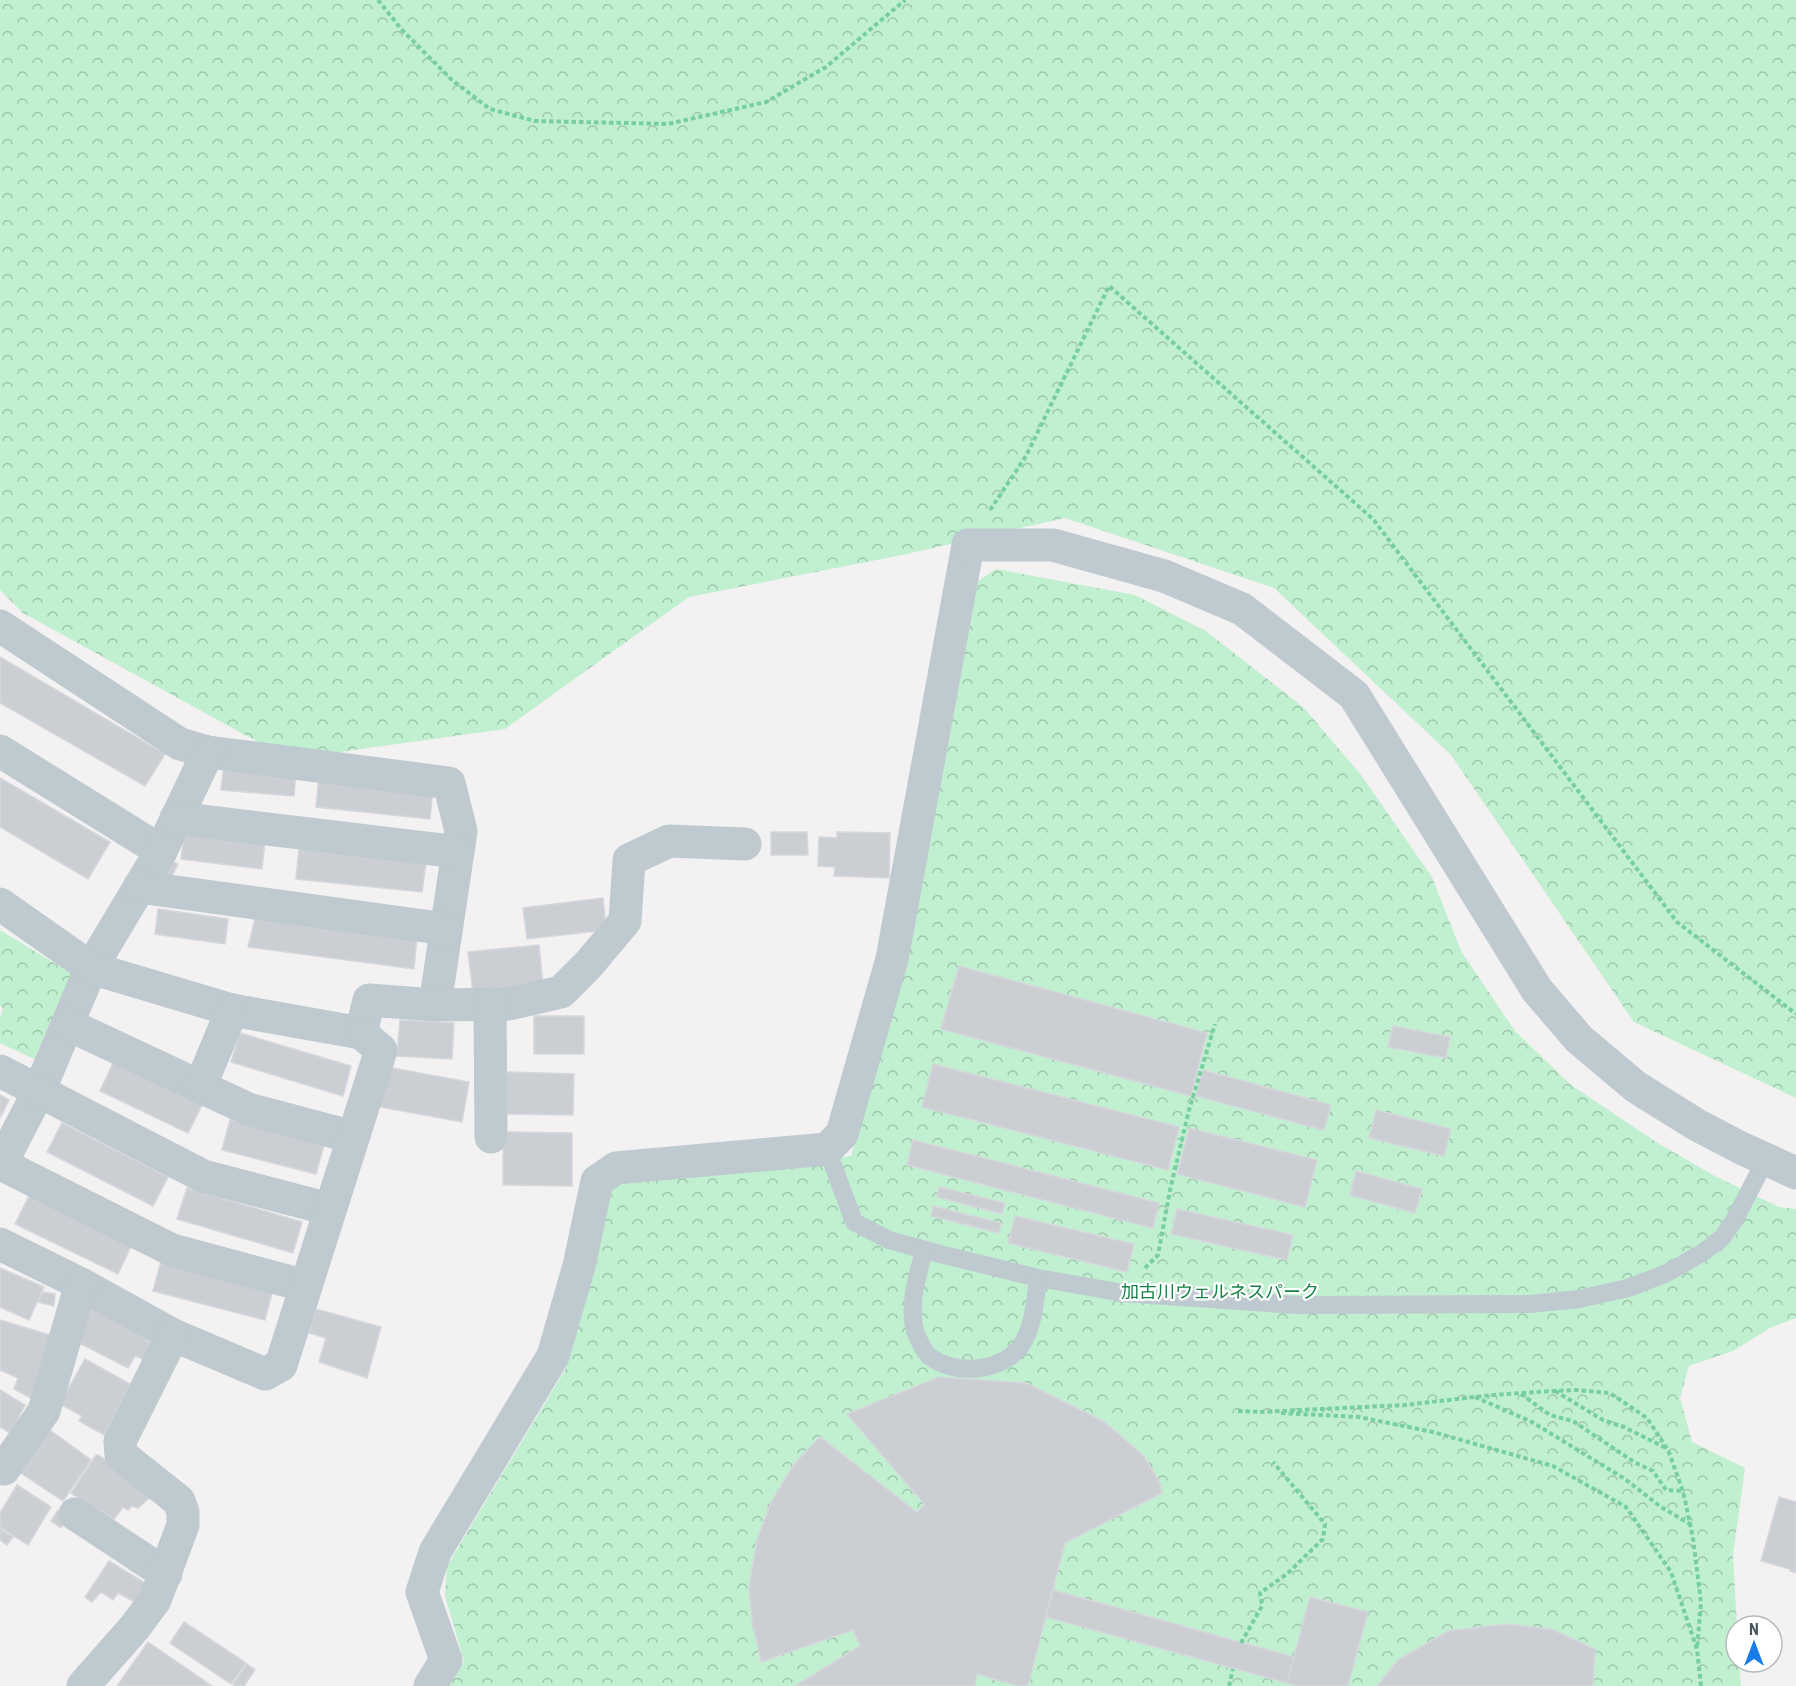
<svg xmlns="http://www.w3.org/2000/svg" width="1796" height="1686" viewBox="0 0 1796 1686" font-family="'Roboto Condensed','Noto Sans JP',sans-serif">
  <defs>
    <pattern id="forest-crowns" width="20" height="18" patternUnits="userSpaceOnUse" patternTransform="scale(1.5)"><rect width="20" height="18" fill="#c0f0d0"/><path d="M2 6a3 3 0 1 1 6 0M12 15a3 3 0 1 1 6 0" fill="none" stroke="#9ec5ac"/></pattern>
  </defs>
  <rect width="100%" height="100%" fill="#f3f1f1"/>
  <g fill="url(#forest-crowns)">
    <polygon points="0,0 1796,0 1796,1098 1634,1022 1451,755 1274,588 1065,518 902,555 689,597 505,729 289,759 23,613 0,590"/>
    <polygon points="996,569 1135,595 1206,631 1304,708 1361,775 1432,877 1461,951 1515,1031 1571,1085 1656,1142 1713,1175 1779,1207 1796,1209 1796,1318 1770,1328 1733,1351 1689,1366 1680,1398 1692,1442 1745,1468 1733,1555 1737,1626 1736,1662 1739,1662 1741,1686 448,1686 464,1661 445,1596 447,1566 565,1370 596,1266 609,1190 625,1181 851,1156 913,933 977,582"/>
    <polygon points="0,930 72,974 34,1059 0,1043 0,1019 3,1008 0,1006"/>
  </g>
  <g fill="#cbced3" stroke="#d5d7dc" stroke-width="1.5">
    <polygon points="0,657 165,754 145,786 0,703"/>
    <polygon points="224,764 296,770 294,796 221,790"/>
    <polygon points="319,776 433,788 430,819 316,807"/>
    <polygon points="0,778 110,842 88,879 0,827"/>
    <polygon points="185,830 265,840 262,869 181,859"/>
    <polygon points="771,832 807,832 808,855 771,855"/>
    <polygon points="837,832 890,833 889,878 834,876 835,867 818,866 819,837 837,838"/>
    <polygon points="299,849 426,863 422,892 296,879"/>
    <polygon points="167,859 178,864 171,878 160,873"/>
    <polygon points="603,898 606,930 527,939 523,908"/>
    <polygon points="158,909 228,919 225,944 155,934"/>
    <polygon points="256,915 417,937 414,969 248,947"/>
    <polygon points="539,945 543,985 473,993 468,952"/>
    <polygon points="959,966 1207,1033 1191,1096 941,1029"/>
    <rect x="534" y="1016" width="50" height="38"/>
    <polygon points="400,1020 454,1023 452,1059 397,1056"/>
    <polygon points="1393,1026 1450,1037 1446,1058 1388,1047"/>
    <polygon points="240,1033 351,1066 343,1096 231,1062"/>
    <polygon points="114,1061 203,1103 188,1133 100,1091"/>
    <polygon points="933,1064 1179,1127 1168,1170 922,1107"/>
    <polygon points="387,1067 469,1082 462,1122 380,1107"/>
    <polygon points="1203,1070 1331,1105 1324,1130 1196,1096"/>
    <polygon points="504,1072 574,1074 573,1115 503,1114"/>
    <polygon points="0,1095 9,1100 0,1118"/>
    <polygon points="1376,1110 1451,1129 1444,1156 1369,1138"/>
    <polygon points="230,1120 324,1145 316,1174 222,1150"/>
    <polygon points="62,1123 168,1177 153,1206 47,1152"/>
    <polygon points="1189,1128 1317,1160 1305,1207 1177,1174"/>
    <polygon points="503,1132 572,1133 572,1186 503,1185"/>
    <polygon points="913,1140 1159,1203 1153,1228 907,1165"/>
    <polygon points="1356,1171 1422,1189 1415,1213 1350,1195"/>
    <polygon points="939,1187 1005,1203 1002,1214 937,1197"/>
    <polygon points="187,1188 302,1222 293,1253 177,1219"/>
    <polygon points="30,1194 132,1244 118,1274 15,1224"/>
    <polygon points="933,1206 1001,1223 999,1233 931,1216"/>
    <polygon points="1177,1209 1293,1235 1287,1260 1171,1234"/>
    <polygon points="1015,1216 1134,1244 1127,1272 1008,1243"/>
    <polygon points="161,1261 273,1289 265,1320 153,1291"/>
    <polygon points="0,1268 44,1287 29,1320 0,1307"/>
    <polygon points="43,1292 55,1294 54,1306 38,1302"/>
    <polygon points="92,1306 147,1333 145,1339 152,1343 143,1359 135,1356 128,1368 77,1342"/>
    <polygon points="316,1309 381,1327 367,1378 319,1362 326,1338 309,1333"/>
    <polygon points="0,1320 50,1335 36,1401 14,1389 18,1378 0,1370"/>
    <polygon points="85,1359 130,1384 104,1435 79,1421 82,1416 60,1404"/>
    <polygon points="939,1377 1026,1383 1103,1421 1144,1456 1160,1483 1162,1493 1065,1543 1028,1686 1018,1686 977,1674 975,1686 795,1686 860,1646 853,1630 761,1662 752,1622 749,1587 757,1540 771,1502 794,1464 820,1437 917,1512 925,1505 847,1414"/>
    <polygon points="0,1390 25,1405 10,1433 0,1427"/>
    <polygon points="50,1430 91,1460 63,1501 21,1473"/>
    <polygon points="96,1455 98,1455 155,1493 138,1508 132,1506 128,1510 123,1507 114,1519 72,1494 71,1493"/>
    <polygon points="17,1485 51,1507 28,1545 0,1527 0,1513"/>
    <polygon points="1779,1497 1796,1502 1796,1573 1790,1571 1790,1569 1761,1561"/>
    <polygon points="58,1510 68,1517 61,1528 51,1521"/>
    <polygon points="0,1529 13,1537 7,1545 0,1540"/>
    <polygon points="109,1561 145,1583 135,1602 118,1593 113,1600 101,1592 92,1602 85,1597"/>
    <polygon points="1053,1590 1294,1657 1287,1683 1046,1617"/>
    <polygon points="1310,1597 1368,1612 1348,1686 1297,1686 1287,1683"/>
    <polygon points="184,1622 246,1663 231,1684 170,1643"/>
    <polygon points="1506,1624 1551,1629 1595,1649 1593,1686 1377,1686 1398,1660 1448,1631"/>
    <polygon points="148,1642 212,1686 117,1686"/>
    <polygon points="247,1664 255,1670 244,1686 235,1686 233,1684"/>
  </g>
  <g fill="none" stroke-linecap="round" stroke-linejoin="round">
    <g stroke="#77cf9f" stroke-width="4" stroke-dasharray="4.5 3" stroke-linecap="butt">
      <polyline points="378,0 402,30 452,80 490,109 535,121 668,124 766,102 826,67 905,0"/>
      <polyline points="990,510 1026,456 1109,286 1373,519 1677,922 1796,1014"/>
      <polyline points="1145,1268 1158,1255 1170,1190 1189,1110 1215,1024"/>
      <polyline points="1555,1391 1603,1420 1624,1427 1668,1449"/>
      <polyline points="1521,1394 1550,1415 1573,1421 1634,1462 1653,1471 1666,1490 1683,1491"/>
      <polyline points="1475,1397 1532,1422 1625,1479 1661,1507 1690,1524"/>
      <polyline points="1238,1411 1262,1412"/>
      <polyline points="1260,1412 1405,1405 1492,1395 1554,1391 1575,1390 1610,1393 1647,1418 1668,1450 1683,1491 1693,1538 1701,1603 1697,1649"/>
      <polyline points="1281,1413 1359,1417 1433,1432 1553,1466 1626,1507 1671,1572 1697,1649 1701,1686"/>
      <polyline points="1241,1643 1262,1606 1260,1593 1287,1574 1323,1539 1325,1524 1273,1462"/>
      <polyline points="1229,1686 1233,1669"/>
    </g>
    <g stroke="#bfc9d0" stroke-width="18">
      <polyline points="827,1149 854,1222 889,1240 940,1254 1038,1278 1123,1293 1297,1305 1530,1304 1579,1299 1628,1288 1667,1273 1702,1253 1722,1238 1735,1219 1766,1159"/>
      <path d="M924,1250C918,1275 908,1304 915,1331C918,1338 922,1349 928,1355C953,1377 1005,1372 1022,1344C1034,1325 1035,1300 1038,1278"/>
    </g>
    <g stroke="#bfc9d0" stroke-width="33">
      <polyline points="0,626 180,744 208,752 449,783 461,831 435,1005"/>
      <polyline points="0,751 161,851"/>
      <polyline points="208,752 161,851 91,968 39,1091 1,1164 172,1250 306,1286"/>
      <polyline points="176,818 458,852"/>
      <polyline points="139,887 446,929"/>
      <polyline points="0,904 91,968 232,1010 361,1033 369,1000 435,1005 509,1004 561,992 588,965 625,921 629,860 669,841 745,844"/>
      <polyline points="490,1004 491,1137"/>
      <polyline points="67,1024 248,1109 353,1137"/>
      <polyline points="0,1071 203,1176 329,1209"/>
      <polyline points="200,1087 232,1010"/>
      <polyline points="0,1244 81,1284 173,1335 265,1374 281,1365 381,1050 361,1033"/>
      <polyline points="4,1469 44,1411 81,1284"/>
      <polyline points="75,1514 166,1574"/>
      <polyline points="83,1686 135,1627 155,1600 183,1525 183,1512 179,1501 121,1455 120,1441 173,1335"/>
      <polyline points="430,1686 446,1660 422,1592 435,1552 553,1356 579,1266 597,1181 616,1168 827,1149 842,1134 892,959 968,545"/>
    </g>
    <polyline stroke="#bfc9d0" stroke-width="33" points="968,545 1053,545 1164,576 1242,609 1354,695 1537,990 1579,1039 1636,1087 1697,1125 1741,1148 1796,1173"/>
  </g>
  <g text-anchor="middle" stroke-width="4.5" stroke-linejoin="round" paint-order="stroke">
    <g font-size="18" fill="#178247" stroke="#fff">
      <text x="1220" y="1298">加古川ウェルネスパーク</text>
    </g>
  </g>
  <g transform="translate(1754 1644)"><circle r="28" fill="#ffffff" stroke="#b6bbbf" stroke-width="1.5"/>
  <path d="M0-4.5L10 22L0 15L-10 22Z" fill="#187de6"/>
  <text y="-9" font-size="16" font-weight="bold" text-anchor="middle" fill="#48555f">N</text>
  </g>
</svg>
